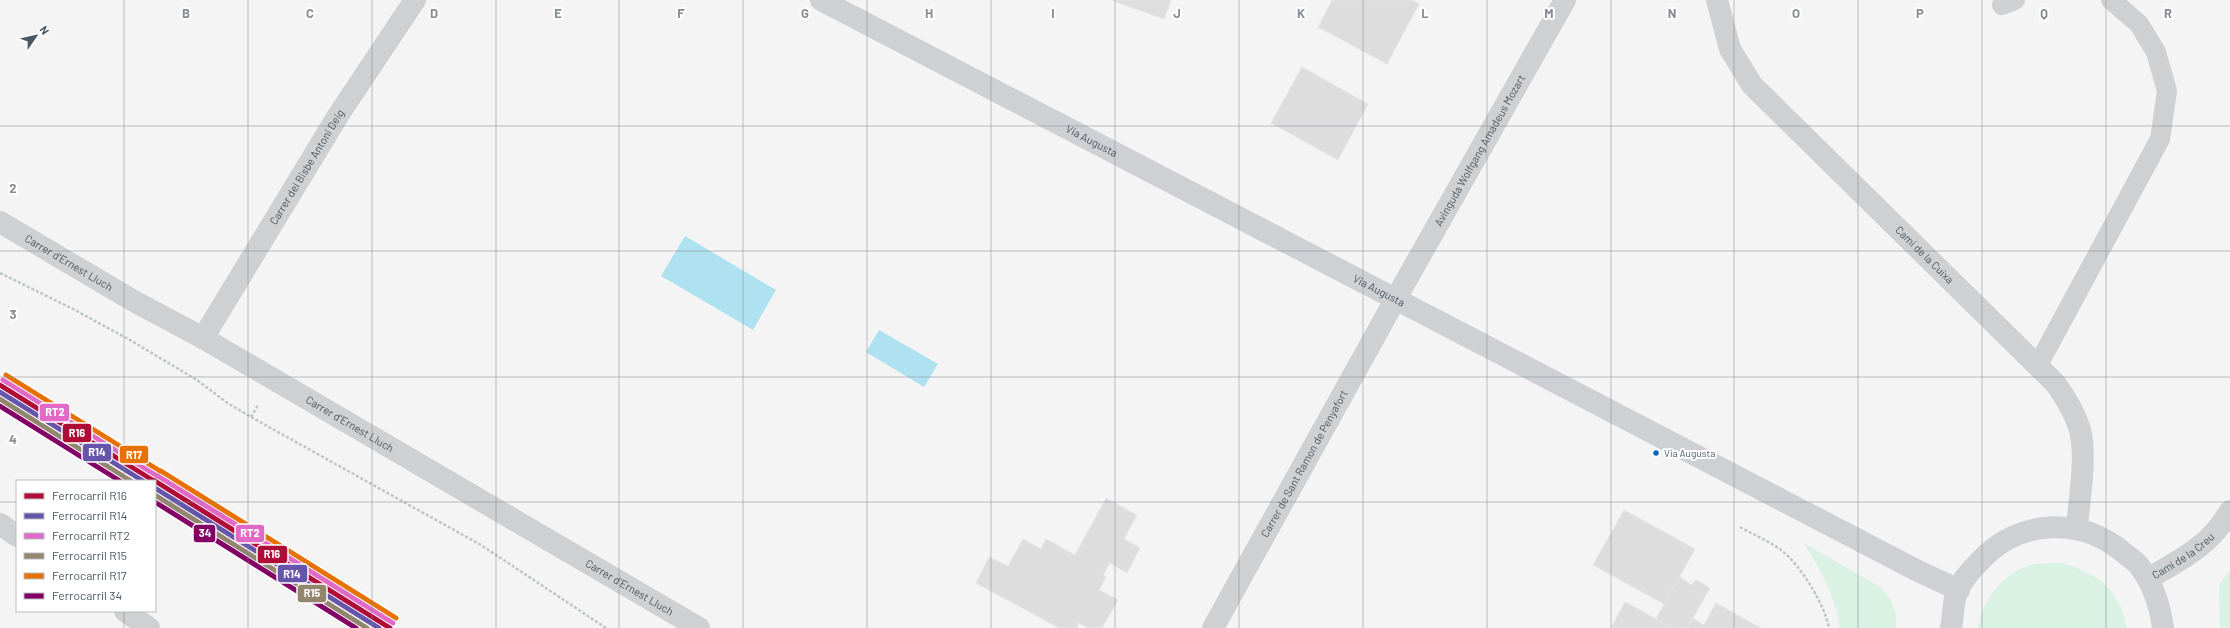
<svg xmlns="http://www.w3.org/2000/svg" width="2230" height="628" viewBox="0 0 2230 628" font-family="Barlow,sans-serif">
  <rect width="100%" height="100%" fill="#f4f4f4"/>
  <g fill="#d9f2e3">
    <path d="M1804,543L1880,587L1891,600L1896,615V628H1840C1835,595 1821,571 1804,543Z"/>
    <path d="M2061,563C2100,574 2118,588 2127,628H1978C1982,599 2006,569 2036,564C2045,563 2053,563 2061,563Z"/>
    <polygon points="2230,570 2230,628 2220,628 2219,585"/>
  </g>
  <g fill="#aee2f0">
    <polygon points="685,236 776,290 753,330 661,276"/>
    <polygon points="879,330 938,364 924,387 866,352"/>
  </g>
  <g fill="#ddddde" stroke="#e5e6e7">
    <polygon points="1111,0 1171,0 1164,19"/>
    <polygon points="1332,0 1412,0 1419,4 1387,64 1318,27"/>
    <polygon points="1302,67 1368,104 1338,160 1271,123"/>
    <polygon points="1106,498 1137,515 1124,539 1140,548 1127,573 1110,563 1103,575 1106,577 1099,590 1118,600 1102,628 1089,628 1079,623 1077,628 1059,628 976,583 989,557 1008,566 1023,539 1041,549 1046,539 1075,555"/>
    <polygon points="1624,510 1695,549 1664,604 1593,565"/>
    <polygon points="1679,576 1691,585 1696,580 1710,588 1687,628 1671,628 1656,619"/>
    <polygon points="1625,602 1656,619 1671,628 1611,628"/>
    <polygon points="1716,603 1761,628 1687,628 1692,618 1704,625"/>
  </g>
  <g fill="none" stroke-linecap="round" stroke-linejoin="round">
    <g stroke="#bcc7c4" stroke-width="2.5" stroke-dasharray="3 2" stroke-linecap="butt">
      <polyline points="0,273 73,309 130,340 197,380 226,402 251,417 481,545 606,628"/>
      <polyline points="251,417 258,405"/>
      <path d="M1740,527C1754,535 1769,541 1781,550C1800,564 1825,605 1829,628"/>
    </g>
    <g stroke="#ced0d2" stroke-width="20">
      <polyline points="2002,5 2015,0"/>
      <polyline points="2038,365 2160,139 2167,91 2156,52 2139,24 2111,0"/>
    </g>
    <g stroke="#ced0d2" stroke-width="22">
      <path id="s1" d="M1717,0L1730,49L1752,85L2056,384C2066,399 2075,413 2080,430C2087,458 2079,499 2077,528"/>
      <path id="s2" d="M0,222L132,300L203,338L699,628"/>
      <path id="s3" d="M203,338L339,114L415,0"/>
      <polyline points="0,524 17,536"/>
      <path id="s4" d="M2148,579C2181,559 2210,546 2230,511"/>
      <polyline points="125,611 149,628"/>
      <path id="s5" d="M1213,628L1395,300L1565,0"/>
    </g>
    <g stroke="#ced0d4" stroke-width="22">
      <path id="s6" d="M821,0L1918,571L1959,590"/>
      <path d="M1951,628C1953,618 1953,608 1955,598C1959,583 1970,571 1980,561C2019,519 2081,516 2124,553C2129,557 2136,561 2140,567C2154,585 2160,606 2163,628"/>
    </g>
    <defs>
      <g id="rail-1">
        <polyline points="0,385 154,481"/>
        <polyline points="155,481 390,628"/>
      </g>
      <g id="rail-2">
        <polyline points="0,392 143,481"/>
        <polyline points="155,488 379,628"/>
      </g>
      <g id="rail-3">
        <polyline points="3,380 157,476"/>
        <polyline points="158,476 393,623"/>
      </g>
      <g id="rail-4">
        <polyline points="0,399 131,481"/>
        <polyline points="155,495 367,628"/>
      </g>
      <g id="rail-5">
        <polyline points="6,375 160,471"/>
        <polyline points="161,471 396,618"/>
      </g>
      <g id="rail-6">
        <polyline points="0,406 120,481"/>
        <polyline points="155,502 356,628"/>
      </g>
    </defs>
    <use href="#rail-1" stroke="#fff" stroke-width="8"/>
    <use href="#rail-2" stroke="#fff" stroke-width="8"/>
    <use href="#rail-3" stroke="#fff" stroke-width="8"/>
    <use href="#rail-4" stroke="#fff" stroke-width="8"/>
    <use href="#rail-5" stroke="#fff" stroke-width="8"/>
    <use href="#rail-6" stroke="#fff" stroke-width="8"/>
    <use href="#rail-1" stroke="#af0d38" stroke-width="5"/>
    <use href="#rail-2" stroke="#6556ac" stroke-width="5"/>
    <use href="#rail-3" stroke="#e16ac7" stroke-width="5"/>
    <use href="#rail-4" stroke="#93866e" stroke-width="5"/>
    <use href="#rail-5" stroke="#e77204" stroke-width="5"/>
    <use href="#rail-6" stroke="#830065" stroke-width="5"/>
  </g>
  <path fill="none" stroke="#868d94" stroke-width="1" stroke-opacity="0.55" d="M124,0V481M248,0V628M372,0V628M496,0V628M619,0V628M743,0V628M867,0V628M991,0V628M1115,0V628M1239,0V628M1363,0V628M1487,0V628M1611,0V628M1734,0V628M1858,0V628M1982,0V628M2106,0V628M0,126H2230M0,251H2230M0,377H2230M0,502H17M155,502H2230M124,611V628"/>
  <circle fill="#0065bd" stroke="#fff" stroke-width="1.5" cx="1656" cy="453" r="3.5"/>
  <g text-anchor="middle" stroke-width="4" stroke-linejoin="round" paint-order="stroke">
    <g font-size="10" fill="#4a5661" stroke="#fff" text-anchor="start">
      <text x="1664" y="457">Via Augusta</text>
    </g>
    <g font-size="11" fill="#4a5661" stroke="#fff">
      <text dy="4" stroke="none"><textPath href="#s6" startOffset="305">Via Augusta</textPath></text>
      <text dy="4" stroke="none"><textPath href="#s5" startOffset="547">Avinguda Wolfgang Amadeus Mozart</textPath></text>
      <text dy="4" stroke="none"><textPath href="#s3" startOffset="200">Carrer del Bisbe Antoni Deig</textPath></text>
      <text dy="4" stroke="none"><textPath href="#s1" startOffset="335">Camí de la Cuixa</textPath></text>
      <text dy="4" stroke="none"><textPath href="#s2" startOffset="80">Carrer d'Ernest Lluch</textPath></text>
      <text dy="4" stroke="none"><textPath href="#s6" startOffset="629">Via Augusta</textPath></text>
      <text dy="4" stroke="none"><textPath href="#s2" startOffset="404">Carrer d'Ernest Lluch</textPath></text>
      <text dy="4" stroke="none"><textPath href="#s5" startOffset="188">Carrer de Sant Ramon de Penyafort</textPath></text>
      <text dy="4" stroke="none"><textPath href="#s4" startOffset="42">Camí de la Creu</textPath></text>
      <text dy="4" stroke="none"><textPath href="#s2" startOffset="728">Carrer d'Ernest Lluch</textPath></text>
    </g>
  </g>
  <g font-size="13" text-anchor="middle" font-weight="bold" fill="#868d94" stroke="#fff" stroke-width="4" stroke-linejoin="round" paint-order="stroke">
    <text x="186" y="18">B</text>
    <text x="310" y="18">C</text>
    <text x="434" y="18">D</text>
    <text x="558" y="18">E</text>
    <text x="681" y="18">F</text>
    <text x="805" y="18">G</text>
    <text x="929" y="18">H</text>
    <text x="1053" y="18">I</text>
    <text x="1177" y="18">J</text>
    <text x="1301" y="18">K</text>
    <text x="1425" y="18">L</text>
    <text x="1549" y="18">M</text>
    <text x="1672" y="18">N</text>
    <text x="1796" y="18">O</text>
    <text x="1920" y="18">P</text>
    <text x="2044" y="18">Q</text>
    <text x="2168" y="18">R</text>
    <text x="13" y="193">2</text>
    <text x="13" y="319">3</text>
    <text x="13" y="444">4</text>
  </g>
  <g stroke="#fff" stroke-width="1.5">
    <rect x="39" y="403" width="31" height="19" rx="4" fill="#e16ac7"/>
    <rect x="62" y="423" width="30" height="20" rx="4" fill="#af0d38"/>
    <rect x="82" y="443" width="30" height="19" rx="4" fill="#6556ac"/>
    <rect x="119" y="445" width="30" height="19" rx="4" fill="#e77204"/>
    <rect x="193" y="524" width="23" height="19" rx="4" fill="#830065"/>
    <rect x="235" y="524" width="30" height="19" rx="4" fill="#e16ac7"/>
    <rect x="257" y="545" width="31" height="19" rx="4" fill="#af0d38"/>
    <rect x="277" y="564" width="31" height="19" rx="4" fill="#6556ac"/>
    <rect x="297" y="584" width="30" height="19" rx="4" fill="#93866e"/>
  </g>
  <g font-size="11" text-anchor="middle" font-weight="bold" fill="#fff">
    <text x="55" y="416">RT2</text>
    <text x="77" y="437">R16</text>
    <text x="97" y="456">R14</text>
    <text x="134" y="459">R17</text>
    <text x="205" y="537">34</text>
    <text x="250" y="537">RT2</text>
    <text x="272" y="558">R16</text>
    <text x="292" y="578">R14</text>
    <text x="312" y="597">R15</text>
  </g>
  <rect x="16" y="480" width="140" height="132" fill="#ffffff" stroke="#b7bbc0"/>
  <rect x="24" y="493" width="20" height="6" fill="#af0d38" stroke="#b7bbc0"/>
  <text x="52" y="500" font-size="12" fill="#4a5661">Ferrocarril R16</text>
  <rect x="24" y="513" width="20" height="6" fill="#6556ac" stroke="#b7bbc0"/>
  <text x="52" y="520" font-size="12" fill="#4a5661">Ferrocarril R14</text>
  <rect x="24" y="533" width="20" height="6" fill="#e16ac7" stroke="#b7bbc0"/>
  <text x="52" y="540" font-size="12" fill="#4a5661">Ferrocarril RT2</text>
  <rect x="24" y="553" width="20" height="6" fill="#93866e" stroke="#b7bbc0"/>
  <text x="52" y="560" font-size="12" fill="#4a5661">Ferrocarril R15</text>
  <rect x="24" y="573" width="20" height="6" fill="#e77204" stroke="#b7bbc0"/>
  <text x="52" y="580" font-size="12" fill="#4a5661">Ferrocarril R17</text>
  <rect x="24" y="593" width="20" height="6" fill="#830065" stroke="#b7bbc0"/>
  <text x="52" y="600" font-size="12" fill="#4a5661">Ferrocarril 34</text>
  <g transform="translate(36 36) rotate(56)" stroke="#ffffff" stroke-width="3" paint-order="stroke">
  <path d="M0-3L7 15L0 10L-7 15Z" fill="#4a5661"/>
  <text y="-6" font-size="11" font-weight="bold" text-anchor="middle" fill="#4a5661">N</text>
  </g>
</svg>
